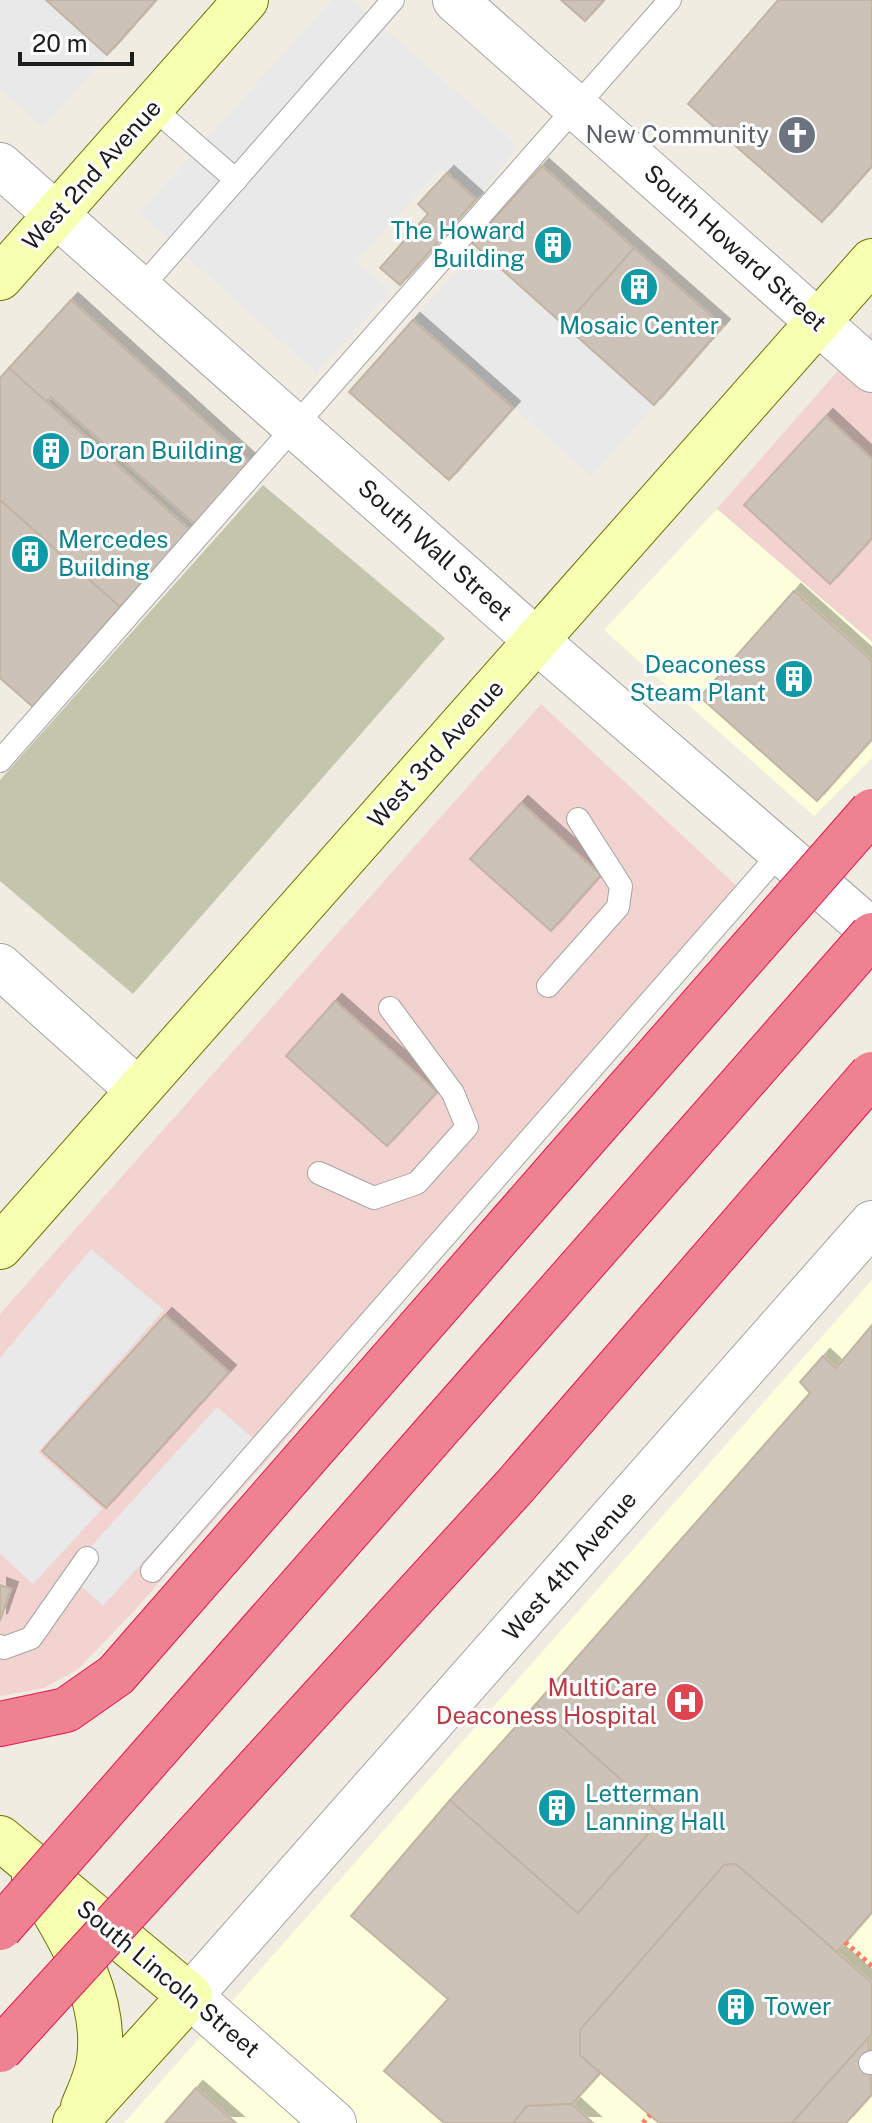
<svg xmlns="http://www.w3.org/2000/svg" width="872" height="2123" viewBox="0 0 872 2123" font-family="'Public Sans',sans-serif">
  <defs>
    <filter id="shadow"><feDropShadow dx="7" dy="-7" stdDeviation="0" flood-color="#0004"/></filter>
  </defs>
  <rect width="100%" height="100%" fill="#f0ece2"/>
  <g fill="#f2d3d0">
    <polygon points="872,332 872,642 717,509"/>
    <polygon points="541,704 741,890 295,1429 132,1613 78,1669 44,1688 0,1696 0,1314"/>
  </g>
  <g fill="#fdffdc">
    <polygon points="717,509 872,642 872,758 814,816 604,630"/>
    <polygon points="872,1280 872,2123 124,2123"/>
  </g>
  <polygon fill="#c4c5ad" points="263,485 445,638 133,994 0,881 0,780"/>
  <g fill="#e9e9e9">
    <polygon points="0,0 46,0 107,55 43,127 0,89"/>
    <polygon points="332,0 352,0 518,146 476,199 441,168 356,262 391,291 316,373 139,213"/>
    <polygon points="476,249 654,405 592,476 413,320"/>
    <polygon points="91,1249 164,1310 38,1452 102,1509 33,1584 0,1554 0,1358"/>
    <polygon points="217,1407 254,1439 103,1606 67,1573"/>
  </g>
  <g fill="#ccc2b8" stroke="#c3b3a3" stroke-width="2" filter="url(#shadow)">
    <polygon points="46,0 156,0 107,55"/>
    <polygon points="561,0 604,0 585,21"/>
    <polygon points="778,0 872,0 872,166 822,222 688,104"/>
    <polygon points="542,166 634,248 565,326 472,243"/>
    <polygon points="447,173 476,199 400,285 380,268 428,214 418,204"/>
    <polygon points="634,248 723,326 654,405 565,326"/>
    <polygon points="71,300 251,463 195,524 51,397 46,402 9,368"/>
    <polygon points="413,320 513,408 449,480 349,392"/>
    <polygon points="9,368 190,530 120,607 0,500 0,378"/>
    <polygon points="826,416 872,459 872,538 830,584 744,505"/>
    <polygon points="0,500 120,607 33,707 0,678"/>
    <polygon points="794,591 872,661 872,739 817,801 700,697"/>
    <polygon points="521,803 601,875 551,931 470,859"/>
    <polygon points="335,1001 437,1092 387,1146 286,1056"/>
    <polygon points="165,1315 229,1372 106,1508 42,1451"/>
    <polygon points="872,1325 872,1912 837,1952 736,1864 724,1865 580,2030 580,2055 600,2073 572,2104 527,2106 513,2123 444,2123 384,2071 448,1999 351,1916 450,1800 578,1913 663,1817 536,1704 810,1393 800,1382 823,1356 836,1368"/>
    <polygon points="0,1585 11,1589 0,1621"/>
    <polygon points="536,1704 663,1817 578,1913 450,1800"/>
    <polygon points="736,1864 872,1983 872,2034 792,2123 659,2123 580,2055 580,2030 724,1865"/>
    <polygon points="868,2038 872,2094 846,2123 792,2123"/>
    <polygon points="196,2088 236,2123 165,2123"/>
    <polygon points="572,2104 593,2123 513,2123 527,2106"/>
  </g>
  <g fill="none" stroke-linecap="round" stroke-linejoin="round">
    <defs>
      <g id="service">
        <polyline points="152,107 236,180"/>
        <polyline points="140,289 393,0"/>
        <polyline points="0,761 670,0"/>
        <polyline points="548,986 618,907 621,886 578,819"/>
        <polyline points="319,1173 374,1198 417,1183 467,1127 453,1093 390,1008"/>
        <polyline points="152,1571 782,851"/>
        <polyline points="0,1646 4,1648 31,1638 87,1558"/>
        <polyline points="870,2063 872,2062"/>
      </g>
      <g id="tertiary">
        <polyline points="455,0 872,370"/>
        <polyline points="0,165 537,641 872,931"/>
        <polyline points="0,966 138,1090"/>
        <polyline points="334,2123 190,1996 872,1223"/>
      </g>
      <g id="secondary">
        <polyline points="0,278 246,0"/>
        <polyline points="0,1247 872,261"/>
        <polyline points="0,1838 190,1996 75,2123"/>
        <path d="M34,1878C66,1933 108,1993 99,2060C97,2076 89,2092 83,2107"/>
      </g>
      <polyline id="motorway" points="0,1724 66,1710 116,1675 564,1162"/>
    </defs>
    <use href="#service" stroke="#a4a4a4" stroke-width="24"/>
    <use href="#tertiary" stroke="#a4a4a4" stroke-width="46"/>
    <use href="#secondary" stroke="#657900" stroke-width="46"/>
    <use href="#motorway" stroke="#ea1351" stroke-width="46"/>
    <g stroke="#ff7c64" stroke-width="5" stroke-dasharray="4 4" stroke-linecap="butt">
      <polyline points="845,1942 872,1966"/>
      <polyline points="643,2123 650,2115"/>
    </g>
    <use href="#service" stroke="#fff" stroke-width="22"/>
    <use href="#tertiary" stroke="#fff" stroke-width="44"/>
    <use href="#secondary" stroke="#f7ffb1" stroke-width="44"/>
    <use href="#motorway" stroke="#ef8291" stroke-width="44"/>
    <defs>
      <g id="motorway-bridge">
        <polyline points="564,1162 872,811"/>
        <polyline points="0,1928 872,935"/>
        <polyline points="0,2050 516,1485 872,1074"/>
      </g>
    </defs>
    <use href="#motorway-bridge" stroke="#ea1351" stroke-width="46" stroke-linecap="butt"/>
    <use href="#motorway-bridge" stroke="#ef8291" stroke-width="44"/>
  </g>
  <defs>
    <symbol id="church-disc" viewBox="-11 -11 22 22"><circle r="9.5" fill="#6b7280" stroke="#fff"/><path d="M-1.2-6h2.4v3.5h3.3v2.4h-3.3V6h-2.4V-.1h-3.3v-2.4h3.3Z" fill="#fff"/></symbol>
    <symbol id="building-disc" viewBox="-11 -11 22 22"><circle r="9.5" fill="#0f9aa8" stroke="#fff"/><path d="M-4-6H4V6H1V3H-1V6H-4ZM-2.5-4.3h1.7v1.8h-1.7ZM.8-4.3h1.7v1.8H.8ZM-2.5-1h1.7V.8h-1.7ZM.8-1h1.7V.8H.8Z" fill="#fff"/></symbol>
    <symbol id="hospital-disc" viewBox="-11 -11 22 22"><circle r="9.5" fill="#e0444e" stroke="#fff"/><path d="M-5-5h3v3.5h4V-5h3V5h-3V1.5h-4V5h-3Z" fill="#fff"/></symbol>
  </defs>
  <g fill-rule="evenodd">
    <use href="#church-disc" x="775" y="113" width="44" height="44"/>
    <use href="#building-disc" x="531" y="223" width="44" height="44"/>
    <use href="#building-disc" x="617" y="265" width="44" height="44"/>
    <use href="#building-disc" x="29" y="429" width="44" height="44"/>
    <use href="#building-disc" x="8" y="532" width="44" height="44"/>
    <use href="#building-disc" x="772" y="657" width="44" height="44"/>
    <use href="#hospital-disc" x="663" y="1680" width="44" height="44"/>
    <use href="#building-disc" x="535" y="1786" width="44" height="44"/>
    <use href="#building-disc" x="714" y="1985" width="44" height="44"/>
  </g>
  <g text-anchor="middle" stroke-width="6" stroke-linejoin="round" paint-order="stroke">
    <g font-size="24" fill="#5b616d" stroke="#fff" text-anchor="end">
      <text x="769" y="143">New Community</text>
    </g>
    <g font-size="24" fill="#1d1d1d" stroke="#fff">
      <text transform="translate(92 175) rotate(-48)" y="8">West 2nd Avenue</text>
      <text transform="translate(735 248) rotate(42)" y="8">South Howard Street</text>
      <text transform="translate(435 550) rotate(42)" y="8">South Wall Street</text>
      <text transform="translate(436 754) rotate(-48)" y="8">West 3rd Avenue</text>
      <text transform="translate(570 1566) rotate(-49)" y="8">West 4th Avenue</text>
      <text transform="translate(168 1979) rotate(40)" y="8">South Lincoln Street</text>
    </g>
    <g font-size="24" fill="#0d838f" stroke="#fff" text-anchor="start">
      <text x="525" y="239" text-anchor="end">The Howard<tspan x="525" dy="28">Building</tspan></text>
      <text x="639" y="334" text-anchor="middle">Mosaic Center</text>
      <text x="79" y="459">Doran Building</text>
      <text x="58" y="548">Mercedes<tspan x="58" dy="28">Building</tspan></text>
      <text x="766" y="673" text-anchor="end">Deaconess<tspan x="766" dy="28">Steam Plant</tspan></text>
      <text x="585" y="1802">Letterman<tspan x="585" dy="28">Lanning Hall</tspan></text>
      <text x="764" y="2015">Tower</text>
    </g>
    <g font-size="24" fill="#be3a42" stroke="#fff" text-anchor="end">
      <text x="657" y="1696">MultiCare<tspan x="657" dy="28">Deaconess Hospital</tspan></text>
    </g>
  </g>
  <path d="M20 52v12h112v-12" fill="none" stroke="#1d1d1d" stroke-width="4"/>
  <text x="32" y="52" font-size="24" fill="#1d1d1d" stroke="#ffffff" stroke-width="6" paint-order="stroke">20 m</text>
</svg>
